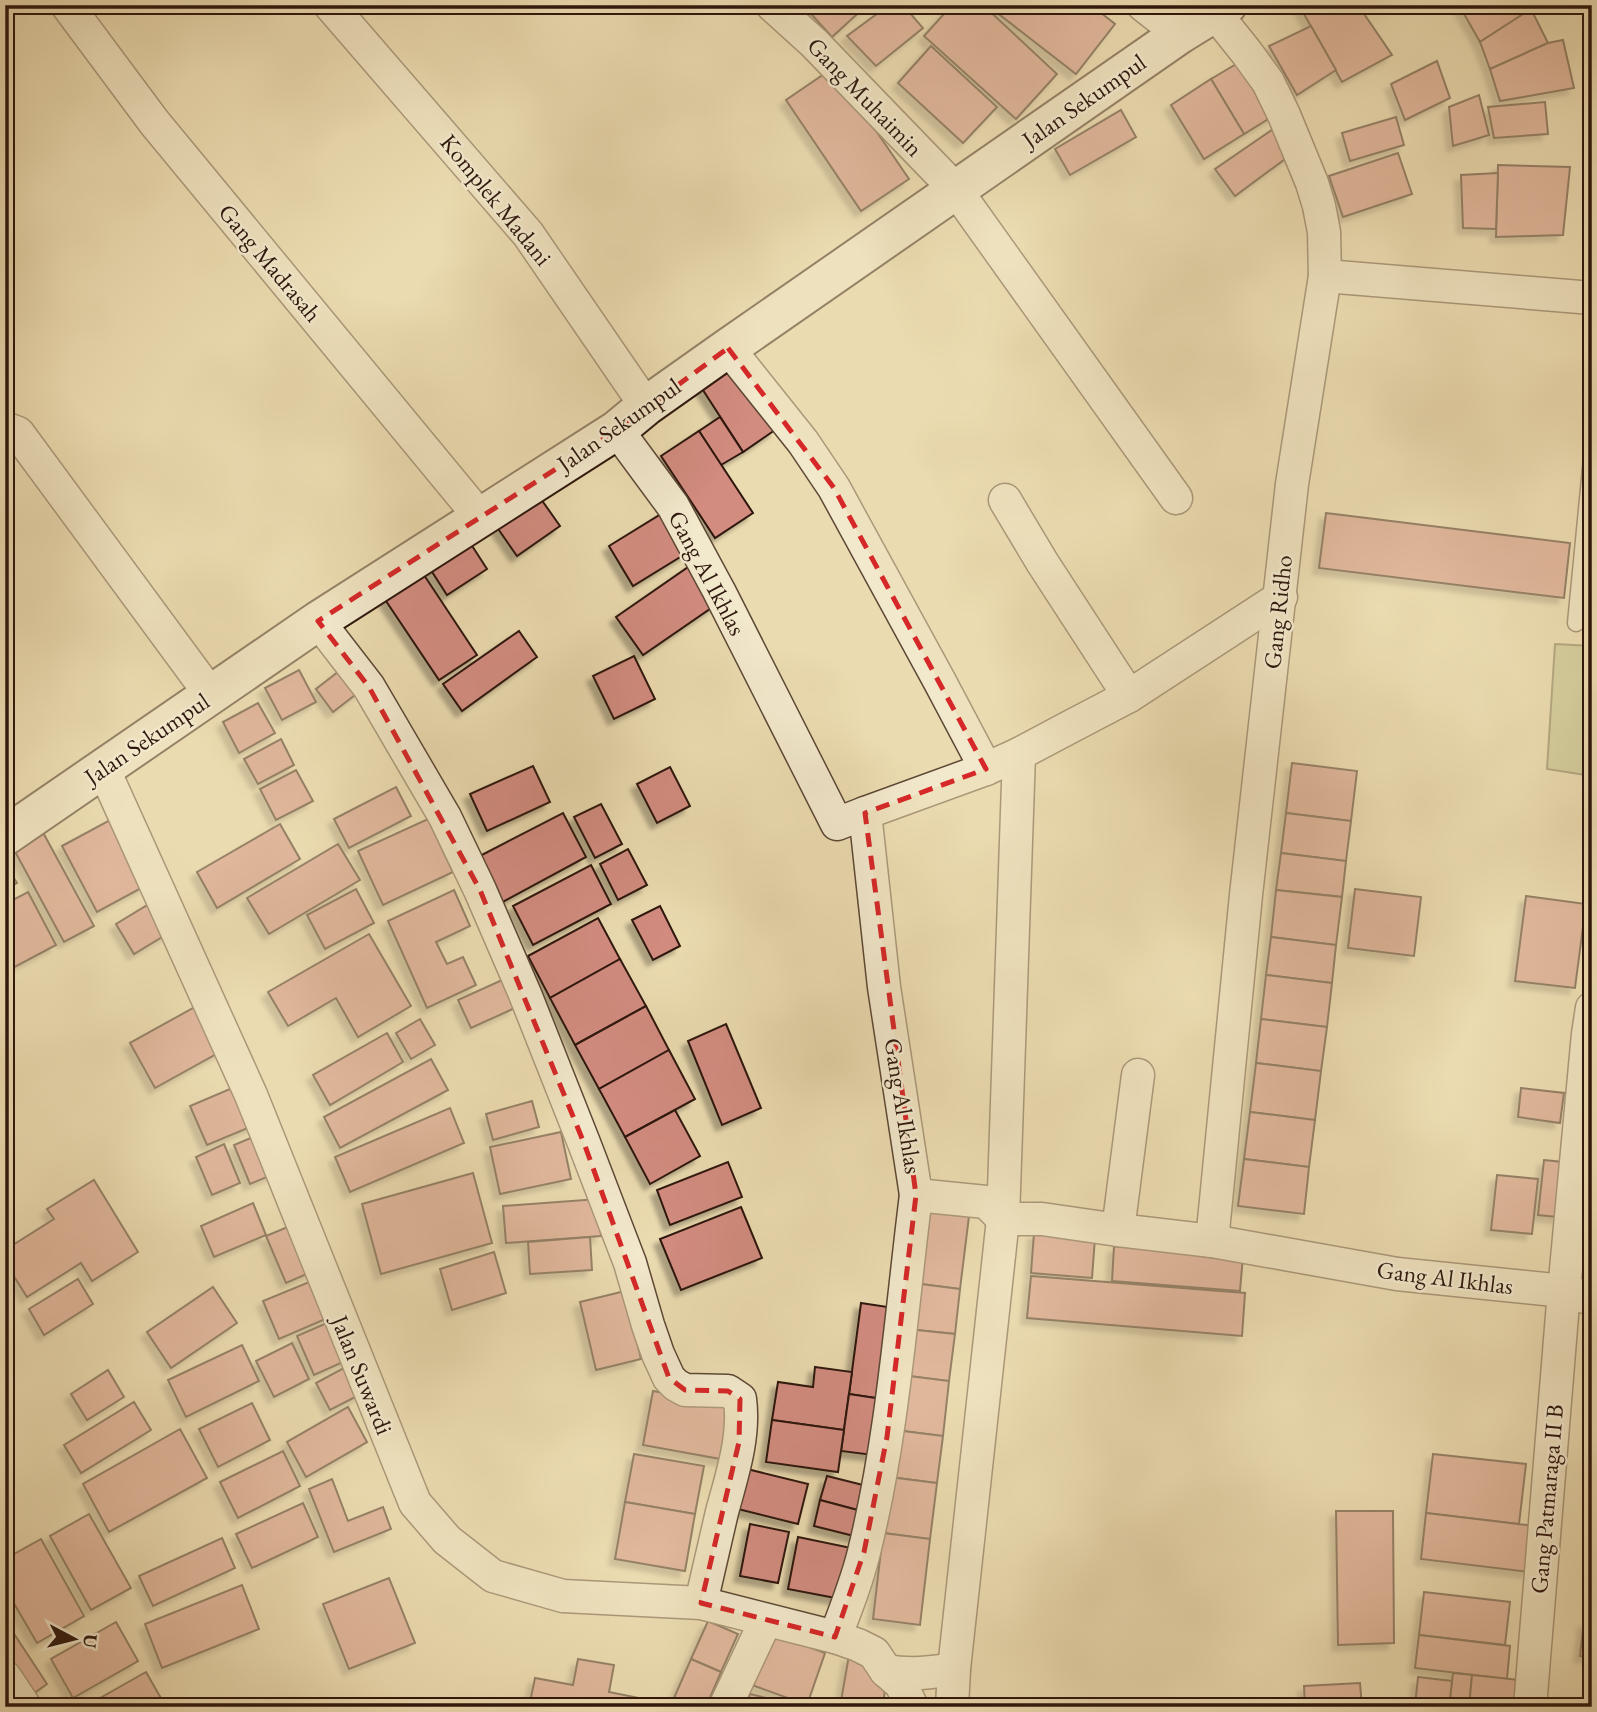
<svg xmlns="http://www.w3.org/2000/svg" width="1597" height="1712" viewBox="0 0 1597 1712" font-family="'EB Garamond',serif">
  <defs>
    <filter id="shadow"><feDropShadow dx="-6" dy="6" stdDeviation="2" flood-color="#0004"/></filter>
  </defs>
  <rect width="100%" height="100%" fill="#ebdbb0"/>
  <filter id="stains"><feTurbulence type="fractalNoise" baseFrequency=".00286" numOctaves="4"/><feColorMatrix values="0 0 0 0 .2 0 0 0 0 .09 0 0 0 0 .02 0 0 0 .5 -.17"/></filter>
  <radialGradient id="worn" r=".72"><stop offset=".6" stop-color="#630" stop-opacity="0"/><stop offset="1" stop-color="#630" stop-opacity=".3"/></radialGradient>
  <polygon fill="#bbbf88" stroke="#746b4a" stroke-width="2" points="1555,644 1592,646 1592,776 1547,769"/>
  <g fill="#d28c80" stroke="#2e170d" stroke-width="2" filter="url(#shadow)">
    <polygon points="803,5 867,5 832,37"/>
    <polygon points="889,5 903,5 923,28 876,66 847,36"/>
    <polygon points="952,5 983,5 1057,74 1016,119 924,36"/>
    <polygon points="987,5 1091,5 1115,24 1076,74"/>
    <polygon points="1299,5 1358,5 1392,55 1342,82"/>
    <polygon points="1459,5 1529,5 1531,9 1480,42"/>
    <polygon points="1531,9 1548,43 1490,69 1480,42"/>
    <polygon points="1311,26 1336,70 1297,95 1269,46"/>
    <polygon points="1563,40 1574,88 1500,101 1490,69 1548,43"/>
    <polygon points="931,46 997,107 963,143 898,83"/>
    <polygon points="1437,61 1450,98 1405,120 1391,84"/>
    <polygon points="1238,63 1278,113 1244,134 1211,79"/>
    <polygon points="833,68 909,179 861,211 786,100"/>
    <polygon points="1211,79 1244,134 1204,159 1171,105"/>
    <polygon points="1479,95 1489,135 1453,146 1449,107"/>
    <polygon points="1545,102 1548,134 1494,138 1488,107"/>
    <polygon points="1121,110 1136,137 1070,175 1055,149"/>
    <polygon points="1396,117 1404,145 1350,161 1342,133"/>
    <polygon points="1282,123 1296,151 1235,196 1215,169"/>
    <polygon points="1398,153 1412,194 1343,217 1329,176"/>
    <polygon points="1498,165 1570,167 1563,235 1496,237"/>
    <polygon points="1498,173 1496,229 1463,228 1461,175"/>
    <polygon points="734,366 775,430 743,452 701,387"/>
    <polygon points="720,417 743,452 721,465 699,431"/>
    <polygon points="699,431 753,513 715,538 661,456"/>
    <polygon points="536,492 560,526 517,556 494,523"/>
    <polygon points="666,511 690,551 633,586 609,546"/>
    <polygon points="1326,513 1570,543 1564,598 1319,568"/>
    <polygon points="467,538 487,569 447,595 427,564"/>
    <polygon points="694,563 720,602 643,655 616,617"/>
    <polygon points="422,572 477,655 439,680 384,598"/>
    <polygon points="519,631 537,657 462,711 443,684"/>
    <polygon points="634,656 655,699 614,719 593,676"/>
    <polygon points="347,665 364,688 333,712 316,689"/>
    <polygon points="299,670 316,702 282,720 265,688"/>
    <polygon points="258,703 275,733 239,753 223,722"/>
    <polygon points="281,739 294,765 258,784 244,759"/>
    <polygon points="1292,763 1357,771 1351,821 1286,813"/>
    <polygon points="533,766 550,802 487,831 470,794"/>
    <polygon points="670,767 690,806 657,823 637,784"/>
    <polygon points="296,770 313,801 276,820 260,789"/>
    <polygon points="396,787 411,816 349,848 334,819"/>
    <polygon points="601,804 622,844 595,858 574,817"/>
    <polygon points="563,813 586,857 499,904 476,858"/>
    <polygon points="1286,813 1351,821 1346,861 1281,853"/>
    <polygon points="428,819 453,872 383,905 358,851"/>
    <polygon points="110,820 145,886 97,912 62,846"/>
    <polygon points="280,824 300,859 217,908 197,872"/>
    <polygon points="40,827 94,926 64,942 11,844"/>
    <polygon points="338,844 360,880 269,934 247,898"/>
    <polygon points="628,849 647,885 618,900 600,864"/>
    <polygon points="1281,853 1346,861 1342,897 1276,890"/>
    <polygon points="5,864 17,883 5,890"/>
    <polygon points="591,865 611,904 533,945 513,906"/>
    <polygon points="356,889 374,923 325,949 307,915"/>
    <polygon points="1355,889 1421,897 1414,956 1348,948"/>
    <polygon points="454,890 470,926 436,942 447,964 463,957 476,985 427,1008 388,921"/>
    <polygon points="1276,890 1342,897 1336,945 1271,937"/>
    <polygon points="28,892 56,945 9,970 5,963 5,904"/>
    <polygon points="1526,896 1586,904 1575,988 1515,981"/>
    <polygon points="154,901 172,931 134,954 116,924"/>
    <polygon points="660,906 680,946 653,960 632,920"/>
    <polygon points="598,918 620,959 550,998 528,956"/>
    <polygon points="369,934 411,1006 358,1037 336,998 288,1026 268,992"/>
    <polygon points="1271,937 1336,945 1332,983 1266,975"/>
    <polygon points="620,959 646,1006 575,1045 550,998"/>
    <polygon points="1266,975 1332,983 1327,1027 1261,1019"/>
    <polygon points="502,980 515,1008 471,1028 458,1000"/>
    <polygon points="202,1003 227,1048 155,1088 130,1043"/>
    <polygon points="646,1006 669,1050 599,1089 575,1045"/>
    <polygon points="420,1019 435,1045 411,1059 396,1033"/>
    <polygon points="1261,1019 1327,1027 1321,1071 1256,1063"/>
    <polygon points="726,1024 761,1108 722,1125 688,1041"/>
    <polygon points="387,1033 403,1062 330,1105 313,1075"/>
    <polygon points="669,1050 695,1099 625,1137 599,1089"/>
    <polygon points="431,1059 448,1090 340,1148 324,1117"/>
    <polygon points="1256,1063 1321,1071 1315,1120 1250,1112"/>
    <polygon points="244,1083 260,1123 207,1145 190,1106"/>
    <polygon points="1521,1088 1564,1093 1560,1123 1518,1117"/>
    <polygon points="532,1101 539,1127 493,1140 486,1114"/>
    <polygon points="450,1108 464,1143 350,1192 335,1157"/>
    <polygon points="675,1110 700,1156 650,1184 625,1137"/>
    <polygon points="1250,1112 1315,1120 1309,1167 1244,1159"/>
    <polygon points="561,1132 571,1179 500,1194 490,1147"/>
    <polygon points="260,1134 276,1173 250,1184 234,1145"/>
    <polygon points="224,1144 240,1183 212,1195 196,1157"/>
    <polygon points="1244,1159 1309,1167 1304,1214 1238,1206"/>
    <polygon points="1544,1160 1573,1163 1567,1218 1538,1215"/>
    <polygon points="728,1162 742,1197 670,1225 657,1190"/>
    <polygon points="473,1173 492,1243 381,1274 362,1204"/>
    <polygon points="1497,1175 1538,1179 1532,1234 1491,1230"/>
    <polygon points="94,1180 138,1252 92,1281 81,1263 27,1297 5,1262 5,1250 54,1219 47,1209"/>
    <polygon points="598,1199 601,1236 506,1243 503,1206"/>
    <polygon points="922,1202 970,1208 960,1289 913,1283"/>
    <polygon points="253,1203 266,1235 214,1257 201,1226"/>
    <polygon points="741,1207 762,1258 681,1290 660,1239"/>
    <polygon points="297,1223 316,1270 286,1283 266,1236"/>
    <polygon points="1034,1233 1095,1238 1092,1278 1031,1273"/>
    <polygon points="590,1237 592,1270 530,1274 528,1242"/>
    <polygon points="1114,1246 1243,1256 1240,1291 1112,1281"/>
    <polygon points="494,1252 506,1293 452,1310 440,1269"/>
    <polygon points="1031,1276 1245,1293 1242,1336 1027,1318"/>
    <polygon points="78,1279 93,1304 44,1335 29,1309"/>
    <polygon points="314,1280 330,1317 279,1339 263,1301"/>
    <polygon points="913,1283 960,1289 955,1334 907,1329"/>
    <polygon points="213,1287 237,1323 171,1368 147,1332"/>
    <polygon points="625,1291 641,1359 596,1370 580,1302"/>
    <polygon points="861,1303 901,1309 889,1400 849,1394"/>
    <polygon points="336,1319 352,1358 314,1375 297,1336"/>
    <polygon points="907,1329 955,1334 949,1381 901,1375"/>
    <polygon points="292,1343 309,1379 274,1397 256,1361"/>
    <polygon points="242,1345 259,1381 186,1417 168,1380"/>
    <polygon points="353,1363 367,1391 330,1410 316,1383"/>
    <polygon points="815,1367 852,1372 844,1430 772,1420 778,1382 813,1387"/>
    <polygon points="108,1370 124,1397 87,1420 71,1394"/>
    <polygon points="901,1375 949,1381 943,1436 895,1430"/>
    <polygon points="653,1391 736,1406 726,1460 643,1445"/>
    <polygon points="849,1394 889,1400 881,1456 841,1451"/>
    <polygon points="134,1402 151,1430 81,1473 64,1445"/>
    <polygon points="252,1403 270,1440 218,1467 199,1429"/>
    <polygon points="348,1407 367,1442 306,1477 287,1442"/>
    <polygon points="772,1420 844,1430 838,1472 766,1462"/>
    <polygon points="180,1429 207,1478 109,1532 83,1484"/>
    <polygon points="895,1430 943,1436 937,1483 889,1477"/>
    <polygon points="283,1451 300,1486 238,1518 220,1482"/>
    <polygon points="634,1454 704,1466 695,1514 625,1502"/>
    <polygon points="1433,1454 1526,1464 1519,1524 1426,1513"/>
    <polygon points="743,1468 808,1484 798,1524 734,1508"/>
    <polygon points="827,1476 871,1487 865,1512 820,1500"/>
    <polygon points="889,1477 937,1483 930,1539 883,1533"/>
    <polygon points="332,1479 348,1521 383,1507 391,1529 334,1552 309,1489"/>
    <polygon points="820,1500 865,1512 858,1537 814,1526"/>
    <polygon points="625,1502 695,1514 685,1571 615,1559"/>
    <polygon points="303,1503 318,1537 252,1568 236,1534"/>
    <polygon points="1336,1511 1393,1511 1394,1643 1338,1645"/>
    <polygon points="1426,1513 1535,1526 1529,1572 1421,1559"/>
    <polygon points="89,1514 131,1588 91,1610 50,1536"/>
    <polygon points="750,1524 789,1532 778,1583 740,1576"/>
    <polygon points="883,1533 930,1539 920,1625 873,1619"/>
    <polygon points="798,1537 856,1549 846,1600 788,1589"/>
    <polygon points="222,1538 235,1568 153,1606 139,1576"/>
    <polygon points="41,1539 84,1616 37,1643 5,1588 5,1559"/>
    <polygon points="389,1578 415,1643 349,1669 323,1604"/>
    <polygon points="242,1585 259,1629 162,1668 145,1624"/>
    <polygon points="1424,1592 1510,1602 1505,1645 1419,1635"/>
    <polygon points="5,1620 47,1684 23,1701 5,1674"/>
    <polygon points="708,1621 738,1634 721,1672 691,1659"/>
    <polygon points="1584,1621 1592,1622 1592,1657 1580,1656"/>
    <polygon points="116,1622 138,1661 73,1698 51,1659"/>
    <polygon points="772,1633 825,1653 807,1705 752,1685"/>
    <polygon points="1419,1635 1510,1646 1507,1679 1415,1668"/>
    <polygon points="849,1655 887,1677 883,1704 898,1707 840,1707"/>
    <polygon points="578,1659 614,1665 609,1692 654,1701 653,1707 529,1707 535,1678 573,1685"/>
    <polygon points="691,1659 721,1672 706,1707 694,1707 674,1698"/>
    <polygon points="146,1672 166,1707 86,1707 86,1706"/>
    <polygon points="1453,1673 1472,1675 1469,1707 1449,1707"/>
    <polygon points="1472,1675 1519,1680 1515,1707 1469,1707"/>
    <polygon points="1418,1677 1452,1681 1449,1707 1415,1707"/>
    <polygon points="1360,1683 1362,1707 1305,1707 1304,1686"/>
    <polygon points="750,1694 791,1704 790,1707 746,1707"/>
  </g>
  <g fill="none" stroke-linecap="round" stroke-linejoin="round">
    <defs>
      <polyline id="service" points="1576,623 1592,458"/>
      <g id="minor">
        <polyline points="67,5 154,122 480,517"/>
        <polyline points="330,5 528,234 646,406"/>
        <polyline points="772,5 814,43 956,190 1176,498"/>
        <polyline points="1143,5 1180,34"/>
        <polyline points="1325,276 1592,298"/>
        <polyline points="728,348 803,442 834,488 940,682 986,769"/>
        <polyline points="5,428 18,433 211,695"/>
        <polyline points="617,430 673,506 719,591 837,824 865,813 884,987 916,1195 986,1202 1003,1219 1042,1219 1118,1230 1212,1241 1397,1274 1564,1291 1592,1299"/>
        <polyline points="1005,500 1042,562 1129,696"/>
        <path d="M318,621L369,687L445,817L480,890L525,994L584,1143L630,1263L648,1325L658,1354L669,1378L676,1385L685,1390L728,1391L740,1399C745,1437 732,1475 722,1512C715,1542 708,1572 701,1603"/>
        <polyline points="103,768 251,1095 415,1503 447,1540 493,1576 563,1596 701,1603 835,1637 858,1645 874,1653 886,1671 901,1684 912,1707"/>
        <polyline points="865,813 986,769 1019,754 1068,728 1129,696 1281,597"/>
        <polyline points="1118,1230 1138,1075"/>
        <polyline points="1212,1241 1246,895 1292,484 1325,276 1324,232 1319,206 1312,183 1284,115 1268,82 1247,53 1215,13"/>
        <path d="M835,1637C846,1609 857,1581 864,1552C893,1435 901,1314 916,1195"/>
        <path d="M886,1671C911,1675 929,1673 954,1669"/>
        <polyline points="5,1677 25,1707"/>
        <polyline points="725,1707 766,1620"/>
        <polyline points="952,1707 954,1669 1003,1219 1019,754"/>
        <polyline points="1530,1707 1564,1291 1588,1034 1592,1008"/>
      </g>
      <polyline id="secondary" points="5,836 318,621 617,430 646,406 728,348 1180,34 1227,5"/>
    </defs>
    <use href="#service" stroke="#5d4836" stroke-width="19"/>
    <use href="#minor" stroke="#5d4836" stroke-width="35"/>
    <use href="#secondary" stroke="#2e170d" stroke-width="42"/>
    <use href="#service" stroke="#f2e8cc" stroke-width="16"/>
    <use href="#minor" stroke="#f2e8cc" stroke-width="32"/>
    <use href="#secondary" stroke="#f2e8cc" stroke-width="38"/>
  </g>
  <path d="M0 0H1597V1712H0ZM728,348L834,488L986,769L865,813L916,1195L887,1437L864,1552L835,1637L701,1603L739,1442L740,1399L728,1391L685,1390L669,1378L584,1143L480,890L369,687L318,621L617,430Z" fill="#ebdbb0" fill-opacity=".55" fill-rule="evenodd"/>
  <path fill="none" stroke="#d62828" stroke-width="5" stroke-dasharray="14 9" stroke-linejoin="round" d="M728,348L834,488L986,769L865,813L916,1195L887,1437L864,1552L835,1637L701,1603L739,1442L740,1399L728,1391L685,1390L669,1378L584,1143L480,890L369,687L318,621L617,430Z"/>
  <g text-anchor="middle" stroke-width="5" stroke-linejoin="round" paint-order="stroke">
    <g font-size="24" fill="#2e170d" stroke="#f2e8cc">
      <text transform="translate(865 97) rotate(46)" y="8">Gang Muhaimin</text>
      <text transform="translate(1084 101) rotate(-35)" y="8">Jalan Sekumpul</text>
      <text transform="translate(496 200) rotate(51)" y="8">Komplek Madani</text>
      <text transform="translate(270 263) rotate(50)" y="8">Gang Madrasah</text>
      <text transform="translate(619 425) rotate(-35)" y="8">Jalan Sekumpul</text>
      <text transform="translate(707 573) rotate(62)" y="8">Gang Al Ikhlas</text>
      <text transform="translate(1278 612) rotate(-84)" y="8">Gang Ridho</text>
      <text transform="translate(147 739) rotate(-34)" y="8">Jalan Sekumpul</text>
      <text transform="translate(903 1106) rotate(81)" y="8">Gang Al Ikhlas</text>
      <text transform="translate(1445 1278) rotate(7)" y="8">Gang Al Ikhlas</text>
      <text transform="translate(362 1375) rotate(68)" y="8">Jalan Suwardi</text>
      <text transform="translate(1547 1499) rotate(-85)" y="8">Gang Patmaraga II B</text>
    </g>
  </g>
  <rect width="1597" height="1712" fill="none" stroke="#ebdbb0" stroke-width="28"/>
  <rect x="7" y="7" width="1583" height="1698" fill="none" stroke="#2e170d" stroke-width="3.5"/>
  <rect x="14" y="14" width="1569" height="1684" fill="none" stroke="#2e170d" stroke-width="2"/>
  <g transform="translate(74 1639) rotate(97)" stroke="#f2e8cc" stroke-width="5" paint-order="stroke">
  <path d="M0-5L12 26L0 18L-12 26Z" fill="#2e170d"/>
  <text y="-10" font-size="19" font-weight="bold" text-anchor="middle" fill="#2e170d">U</text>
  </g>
  <rect width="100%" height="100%" filter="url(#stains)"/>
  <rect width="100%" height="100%" fill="url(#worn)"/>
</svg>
